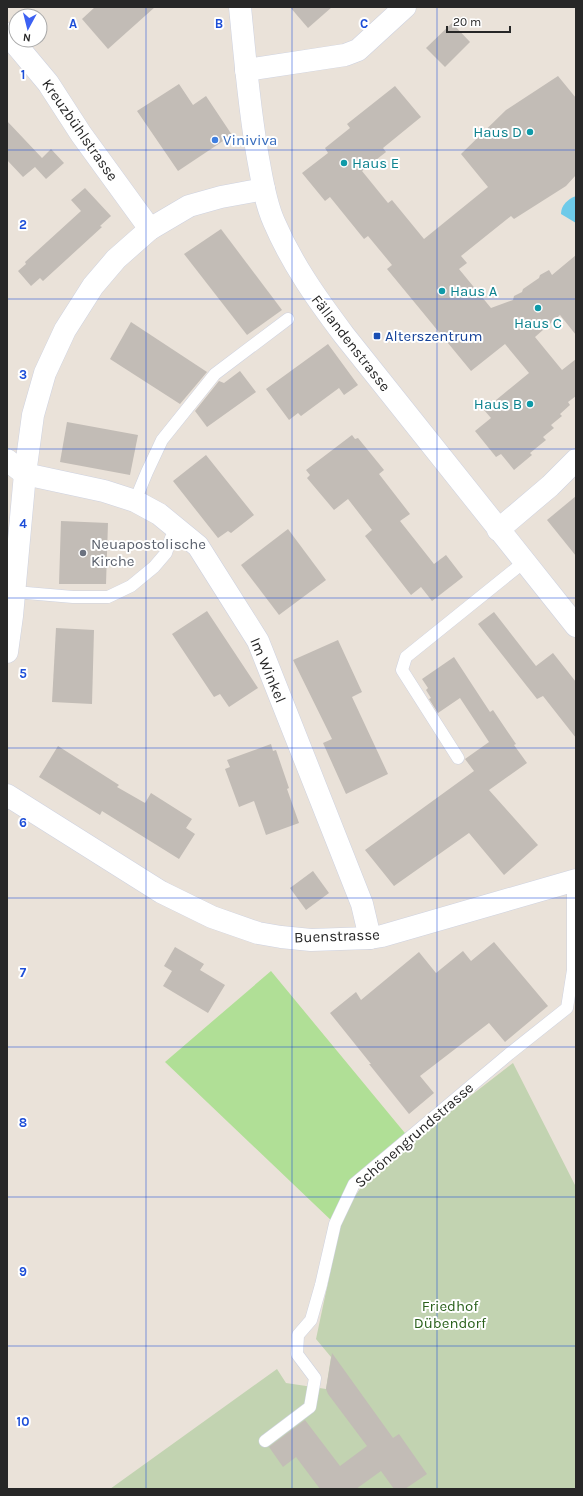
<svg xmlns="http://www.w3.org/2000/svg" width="583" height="1496" viewBox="0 0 583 1496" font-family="Karla,sans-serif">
  <rect width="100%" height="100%" fill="#eae2d9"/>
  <polygon fill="#b0df96" points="271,971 409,1138 354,1184 335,1224 165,1062"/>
  <polygon fill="#c2d3b1" points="513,1063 576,1187 576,1489 110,1489 277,1369 286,1383 326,1389 331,1357 316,1339 340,1226 349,1205 362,1186 411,1142"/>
  <path fill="#6ecae9" d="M576,196V223L561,214C561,205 568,199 576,196Z"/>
  <g fill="#c2bcb6">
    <polygon points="95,7 155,7 108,49 82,19"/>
    <polygon points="290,7 332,7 308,28"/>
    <polygon points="452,23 470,42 445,67 426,48"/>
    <polygon points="558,76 576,98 576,175 566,186 514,219 511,216 461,256 467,263 459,269 491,308 513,300 514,296 522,292 523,289 539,278 540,275 549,270 552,275 576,255 576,335 560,315 535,337 562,370 576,359 576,396 568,402 570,405 560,414 562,416 551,425 554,428 543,437 546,440 530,453 532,455 514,470 501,454 496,457 475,431 491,418 484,410 529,373 505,344 471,371 387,269 392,265 368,236 364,239 330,197 325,201 302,173 328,153 325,148 350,128 347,124 395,86 421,117 383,148 386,152 362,171 388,203 392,200 424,239 488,187 461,154 506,110"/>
    <polygon points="179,84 193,105 206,96 232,135 178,171 137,111"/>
    <polygon points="7,121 42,158 51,149 64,163 46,179 35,167 23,177 7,160"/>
    <polygon points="85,188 111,216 100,226 102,227 43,281 40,278 31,286 18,271 26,264 25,262 81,211 71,200"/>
    <polygon points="221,229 282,310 247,335 184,254"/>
    <polygon points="131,322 207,372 180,404 110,359"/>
    <polygon points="328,344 358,385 344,395 339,388 301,416 298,413 289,420 266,389"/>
    <polygon points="240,371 256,392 207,427 195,411 219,381 224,383"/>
    <polygon points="67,422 138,435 130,475 60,462"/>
    <polygon points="352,435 355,439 358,438 384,470 379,474 410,514 400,521 434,564 446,555 463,577 432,601 421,587 411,595 365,536 372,530 348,499 334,510 307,478 310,475 306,470"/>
    <polygon points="206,455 254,515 231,533 228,531 218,538 173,481"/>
    <polygon points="576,496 576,556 547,520"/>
    <polygon points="61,521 108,523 106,584 59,584"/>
    <polygon points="288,529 326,580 279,615 241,565"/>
    <polygon points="207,611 258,688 229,707 220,694 214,697 172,634"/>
    <polygon points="494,612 536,666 553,653 576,682 576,738 543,696 537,699 478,624"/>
    <polygon points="56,628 94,630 92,704 52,702"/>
    <polygon points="338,640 362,692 352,697 388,774 346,794 323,743 332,739 293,660"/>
    <polygon points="454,657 490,712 493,710 516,744 514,745 527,763 489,790 538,845 504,875 469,833 394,886 365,850 474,771 465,759 489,742 460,698 438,713 429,699 431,698 426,690 428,688 422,679"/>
    <polygon points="271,744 273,751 276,750 289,788 287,789 299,823 266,835 254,801 239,807 225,769 230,767 227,760"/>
    <polygon points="58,746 119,785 117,787 145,803 151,793 192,819 186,828 195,834 179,859 102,811 100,815 39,777"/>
    <polygon points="313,871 329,893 306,910 290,888"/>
    <polygon points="494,942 548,1006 505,1042 489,1023 420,1076 434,1093 409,1114 369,1064 371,1064 330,1013 356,992 361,1000 419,952 436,973 463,951 471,961"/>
    <polygon points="175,947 204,964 200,970 225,985 208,1013 163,986 172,971 164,966"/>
    <polygon points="332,1353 393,1438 399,1434 427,1474 405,1489 394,1489 381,1471 356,1489 320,1489 296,1457 283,1467 269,1447 305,1420 340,1466 367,1446 328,1394 326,1389"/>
  </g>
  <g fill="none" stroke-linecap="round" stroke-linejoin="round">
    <defs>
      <g id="service">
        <polyline points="135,501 147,472 162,440 215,374 288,319"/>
        <polyline points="15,592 73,597 108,597 131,586 154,567 166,553 171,538 178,528"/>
        <polyline points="458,758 402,670 406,657 524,562"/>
        <polyline points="265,1441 310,1407 315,1378 297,1354 298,1335 311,1320 321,1285 335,1224 354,1184 509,1054 567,1008 573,970 573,881"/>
      </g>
      <g id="minor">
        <polyline points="7,34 48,83 81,134 150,229"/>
        <polyline points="246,70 345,55 358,50 405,7"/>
        <polyline points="7,460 25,474 104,491 135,501 159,514 198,546 258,641 362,904 370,938"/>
        <polyline points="498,530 550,486 576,460"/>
        <polyline points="7,652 12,616 25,474 33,415 45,373 65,330 93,286 116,259 150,229 189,206 221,197 264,189"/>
        <polyline points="7,795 161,892 212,917 258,933 281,937 311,940 370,938 382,936 576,880"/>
      </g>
      <path id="secondary" d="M240,7C245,57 249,108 258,158C262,179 265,202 274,222C292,264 317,299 344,335L576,626"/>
    </defs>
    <use href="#service" stroke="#ced2e0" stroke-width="13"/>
    <use href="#minor" stroke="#ced2e0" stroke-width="23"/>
    <use href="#secondary" stroke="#ced2e0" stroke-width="23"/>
    <use href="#service" stroke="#fff" stroke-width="12"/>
    <use href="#minor" stroke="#fff" stroke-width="22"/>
    <use href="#secondary" stroke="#fff" stroke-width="22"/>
  </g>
  <path fill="none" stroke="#1d4ed8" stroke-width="1" stroke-opacity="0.55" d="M146,7V1489M292,7V1489M437,7V1489M7,150H576M7,299H576M7,449H576M7,598H576M7,748H576M7,898H576M7,1047H576M7,1197H576M7,1346H576"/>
  <g fill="#0f9aa8" stroke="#fff" stroke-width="1.5">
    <circle cx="530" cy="132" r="4"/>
    <circle cx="344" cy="163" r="4"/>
    <circle cx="442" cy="291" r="4"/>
    <circle cx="538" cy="308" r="4"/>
    <circle cx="530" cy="404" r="4"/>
  </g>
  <circle fill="#3f7fe0" stroke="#fff" stroke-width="1.5" cx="215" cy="140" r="4"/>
  <rect fill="#1a4fb4" stroke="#fff" stroke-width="1.5" x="373" y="332" width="8" height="8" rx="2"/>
  <circle fill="#6b7280" stroke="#fff" stroke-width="1.5" cx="83" cy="553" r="4"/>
  <g text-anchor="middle" stroke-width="4" stroke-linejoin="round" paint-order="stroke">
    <g font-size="15" fill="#272727" stroke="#fff">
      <text transform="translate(80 130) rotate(55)" y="5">Kreuzbühlstrasse</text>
      <text transform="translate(351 343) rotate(52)" y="5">Fällandenstrasse</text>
      <text transform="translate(268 670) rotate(67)" y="5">Im Winkel</text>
      <text transform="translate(337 936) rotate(-2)" y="5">Buenstrasse</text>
      <text transform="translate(414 1135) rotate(-41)" y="5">Schönengrundstrasse</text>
    </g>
    <g font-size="15" fill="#0d838f" stroke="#fff" text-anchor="end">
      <text x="522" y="137">Haus D</text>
      <text x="352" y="168" text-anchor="start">Haus E</text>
      <text x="450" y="296" text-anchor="start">Haus A</text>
      <text x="538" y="328" text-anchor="middle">Haus C</text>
      <text x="522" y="409">Haus B</text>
    </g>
    <g font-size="15" fill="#366cbe" stroke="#fff" text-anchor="start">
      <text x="223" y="145">Viniviva</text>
    </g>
    <g font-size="15" fill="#164399" stroke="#fff" text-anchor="start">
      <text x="385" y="341">Alterszentrum</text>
    </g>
    <g font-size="15" fill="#5b616d" stroke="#fff" text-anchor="start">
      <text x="91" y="549">Neuapostolische<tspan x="91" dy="17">Kirche</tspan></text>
    </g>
    <g font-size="15" fill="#2a601b" stroke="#fff">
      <text x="450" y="1311">Friedhof<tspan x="450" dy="17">Dübendorf</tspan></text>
    </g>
  </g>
  <g font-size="13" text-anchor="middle" font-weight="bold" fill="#1d4ed8" stroke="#fff" stroke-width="4" stroke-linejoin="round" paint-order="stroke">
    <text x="73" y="28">A</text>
    <text x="219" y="28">B</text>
    <text x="364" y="28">C</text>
    <text x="23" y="79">1</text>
    <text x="23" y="229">2</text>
    <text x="23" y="379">3</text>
    <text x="23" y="528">4</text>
    <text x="23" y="678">5</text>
    <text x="23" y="827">6</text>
    <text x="23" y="977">7</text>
    <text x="23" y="1127">8</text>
    <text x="23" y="1276">9</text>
    <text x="23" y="1426">10</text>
  </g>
  <rect width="583" height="1496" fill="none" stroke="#272727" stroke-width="16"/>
  <g transform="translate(28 28) rotate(187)"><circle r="19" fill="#ffffff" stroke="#a9a9a9"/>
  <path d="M0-3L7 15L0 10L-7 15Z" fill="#3c61f3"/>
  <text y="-6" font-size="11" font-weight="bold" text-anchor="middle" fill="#272727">N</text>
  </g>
  <path d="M447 26v6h63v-6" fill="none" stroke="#272727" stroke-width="2"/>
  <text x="453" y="26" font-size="12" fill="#272727" stroke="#ffffff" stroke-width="3" paint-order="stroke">20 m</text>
</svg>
